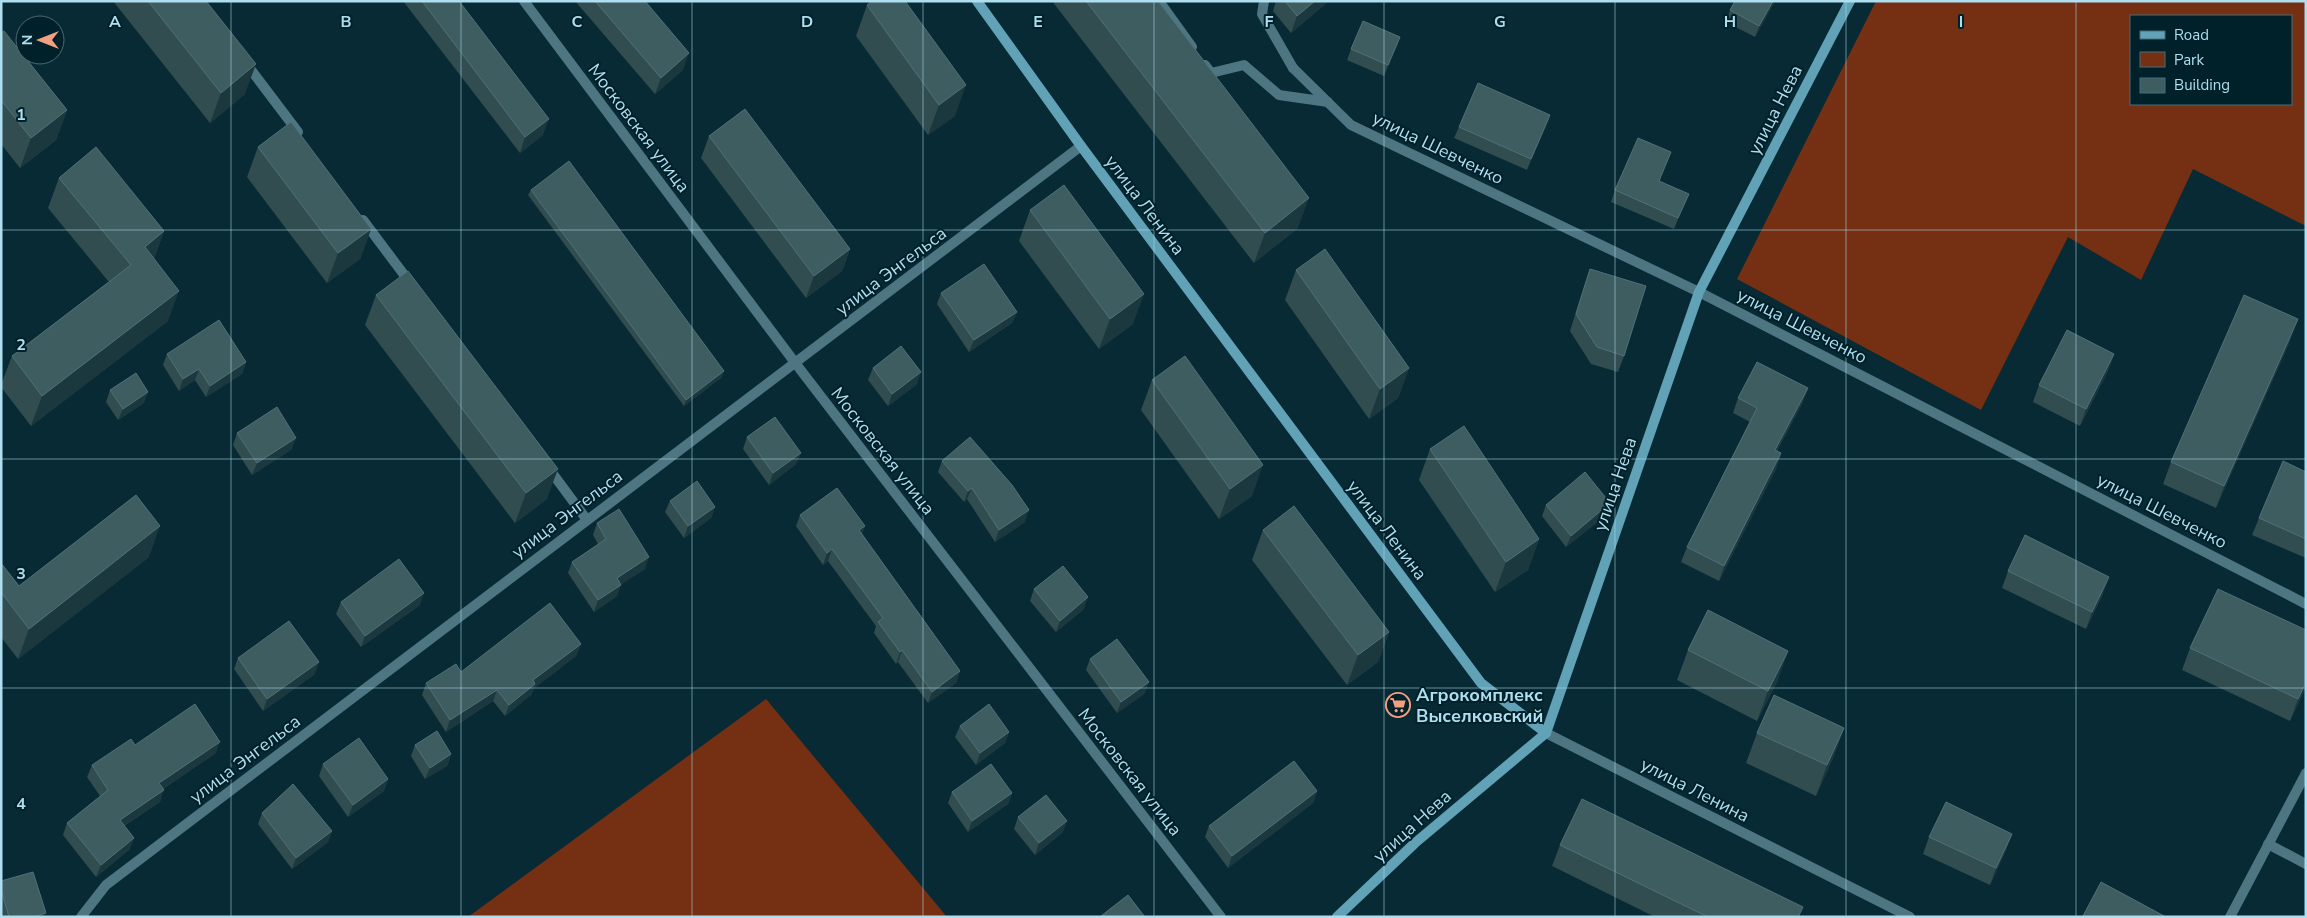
<svg xmlns="http://www.w3.org/2000/svg" width="2307" height="918" viewBox="0 0 2307 918" font-family="'Nunito Sans',sans-serif">
  <rect width="100%" height="100%" fill="#072a34"/>
  <g fill="#753014" fill-rule="evenodd">
    <path d="M1876,1H2306V226L2193,169L2141,280L2068,237L1981,410L1737,279ZM2131,16H2291V104H2131Z"/>
    <polygon points="766,699 947,917 468,917"/>
  </g>
  <g fill="none" stroke-linecap="round" stroke-linejoin="round">
    <g stroke="#4e7582" stroke-width="10">
      <polyline points="1159,1 1192,47"/>
      <polyline points="1264,1 1262,14 1293,68"/>
      <polyline points="1205,65 1211,73 1244,65 1279,95 1328,102"/>
      <polyline points="2268,844 2306,864"/>
    </g>
    <g stroke="#4e7582" stroke-width="10">
      <polyline points="524,1 796,364 1221,917"/>
      <polyline points="245,62 298,132"/>
      <polyline points="1293,68 1351,125 1699,292 2306,604"/>
      <polyline points="363,220 411,284"/>
      <polyline points="547,466 587,520"/>
      <polyline points="81,917 106,885 1081,146"/>
      <polyline points="2230,917 2306,773"/>
    </g>
    <polyline stroke="#4e7582" stroke-width="10" points="1546,733 1910,917"/>
    <g stroke="#61a2b7" stroke-width="10">
      <polyline points="977,1 1081,146 1481,683 1546,733"/>
      <polyline points="1337,917 1415,843 1546,733 1699,292 1850,1"/>
    </g>
  </g>
  <g fill="#314d50">
    <polygon points="113,1 206,1 245,94 210,123"/>
    <polygon points="403,1 459,1 543,135 520,153"/>
    <polygon points="575,1 645,1 683,70 655,94"/>
    <polygon points="1052,1 1158,1 1298,228 1254,263"/>
    <polygon points="1276,1 1329,1 1291,33 1273,11"/>
    <polygon points="1735,1 1775,1 1755,37 1726,22 1730,10"/>
    <polygon points="867,5 955,116 928,135 856,36"/>
    <polygon points="1,33 67,110 56,140 20,168 1,144"/>
    <polygon points="1400,37 1384,76 1347,60 1351,49"/>
    <polygon points="1550,115 1546,126 1527,170 1454,138 1459,127"/>
    <polygon points="709,136 850,249 842,271 806,298 701,158"/>
    <polygon points="258,147 371,229 360,259 327,283 247,177"/>
    <polygon points="1671,152 1659,181 1684,205 1674,229 1611,202 1615,190"/>
    <polygon points="59,178 164,231 154,259 168,321 31,426 1,387 1,385 12,356 109,282 48,208"/>
    <polygon points="531,190 722,377 684,406 528,195"/>
    <polygon points="1030,210 1133,324 1099,349 1019,241"/>
    <polygon points="1590,269 1624,356 1618,372 1591,364 1570,331 1584,286"/>
    <polygon points="1296,270 1409,368 1398,398 1369,419 1285,300"/>
    <polygon points="941,293 1017,312 1012,323 969,352 937,304"/>
    <polygon points="376,295 547,499 515,523 365,325"/>
    <polygon points="2290,341 2216,508 2163,484 2171,462"/>
    <polygon points="167,354 246,362 242,374 206,397 195,380 179,391 163,365"/>
    <polygon points="2114,354 2108,371 2080,426 2033,402 2039,385"/>
    <polygon points="873,368 917,384 888,406 868,380"/>
    <polygon points="1152,380 1252,496 1219,519 1141,410"/>
    <polygon points="1808,388 1802,404 1777,451 1781,453 1776,469 1719,581 1681,562 1687,547 1750,422 1733,413 1738,398"/>
    <polygon points="110,390 144,403 118,420 106,402"/>
    <polygon points="237,433 292,449 252,475 233,445"/>
    <polygon points="747,437 796,464 769,485 743,449"/>
    <polygon points="1430,449 1539,539 1528,570 1495,592 1419,480"/>
    <polygon points="942,461 1025,522 995,542 967,499 964,502 938,472"/>
    <polygon points="2306,472 2306,558 2252,535 2259,518"/>
    <polygon points="670,501 715,507 711,518 684,538 665,512"/>
    <polygon points="1546,505 1606,515 1566,547 1542,516"/>
    <polygon points="800,515 865,526 862,534 960,671 956,683 928,703 898,662 896,664 874,633 876,626 828,561 823,565 796,526"/>
    <polygon points="597,523 645,569 621,584 617,596 594,612 568,573 572,562 598,544 593,535"/>
    <polygon points="1263,530 1389,632 1378,662 1347,685 1252,560"/>
    <polygon points="149,557 18,659 1,637 1,563 19,586"/>
    <polygon points="2008,571 2103,594 2086,629 2002,588"/>
    <polygon points="1034,589 1084,609 1056,632 1030,601"/>
    <polygon points="341,602 420,605 361,647 336,614"/>
    <polygon points="581,644 576,656 534,688 531,695 505,716 493,701 446,732 422,695 426,683"/>
    <polygon points="2190,648 2306,687 2290,721 2182,670"/>
    <polygon points="1688,650 1788,651 1777,682 1757,721 1677,680"/>
    <polygon points="238,658 315,674 263,711 234,669"/>
    <polygon points="1090,659 1149,682 1144,694 1117,713 1086,670"/>
    <polygon points="960,726 1009,732 1005,743 976,765 955,737"/>
    <polygon points="1844,728 1833,758 1816,796 1746,763 1757,733"/>
    <polygon points="135,745 216,753 163,789 160,802 124,826 130,849 96,877 63,835 67,823 100,796 87,777 92,765"/>
    <polygon points="415,745 451,754 447,766 425,779 411,756"/>
    <polygon points="323,764 388,779 384,791 348,817 319,776"/>
    <polygon points="1317,791 1313,803 1228,868 1205,837 1209,826"/>
    <polygon points="952,792 1012,793 1008,804 968,832 948,803"/>
    <polygon points="262,813 332,831 328,842 292,869 258,824"/>
    <polygon points="1018,817 1063,832 1035,855 1014,829"/>
    <polygon points="2012,834 2006,850 1990,885 1923,854 1929,837"/>
    <polygon points="1560,845 1803,907 1799,917 1655,917 1552,866"/>
    <polygon points="1,881 44,917 2,917"/>
  </g>
  <g fill="#1a383e">
    <polygon points="1315,1 1329,1 1291,33 1297,16"/>
    <polygon points="1773,1 1775,1 1755,37 1759,26"/>
    <polygon points="1400,37 1396,49 1384,76 1388,65"/>
    <polygon points="689,53 683,70 655,94 661,78"/>
    <polygon points="256,64 245,94 210,123 221,93"/>
    <polygon points="966,85 955,116 928,135 939,105"/>
    <polygon points="67,110 56,140 20,168 31,138"/>
    <polygon points="1550,115 1546,126 1527,170 1531,159"/>
    <polygon points="549,119 543,135 520,153 525,137"/>
    <polygon points="1309,198 1298,228 1254,263 1265,233"/>
    <polygon points="371,229 360,259 327,283 338,253"/>
    <polygon points="164,231 153,261 145,247"/>
    <polygon points="850,249 842,271 806,298 814,276"/>
    <polygon points="179,291 168,321 31,426 42,396"/>
    <polygon points="1144,294 1133,324 1099,349 1110,319"/>
    <polygon points="1017,312 1012,323 969,352 974,340"/>
    <polygon points="2298,319 2290,341 2216,508 2224,486"/>
    <polygon points="2114,354 2108,371 2080,426 2086,409"/>
    <polygon points="246,362 242,374 206,397 210,386"/>
    <polygon points="1409,368 1398,398 1369,419 1380,389"/>
    <polygon points="199,369 195,380 179,391 183,379"/>
    <polygon points="724,371 722,377 684,406 686,400"/>
    <polygon points="921,372 917,384 888,406 892,394"/>
    <polygon points="1808,388 1802,404 1769,465 1775,450"/>
    <polygon points="148,392 144,403 118,420 123,409"/>
    <polygon points="296,438 292,449 252,475 257,463"/>
    <polygon points="801,453 796,464 769,485 773,473"/>
    <polygon points="1781,453 1776,469 1719,581 1724,566"/>
    <polygon points="1263,465 1252,496 1219,519 1230,489"/>
    <polygon points="558,469 547,499 515,523 526,493"/>
    <polygon points="972,488 967,499 964,502 968,491"/>
    <polygon points="1610,503 1606,515 1566,547 1571,536"/>
    <polygon points="715,507 711,518 684,538 688,526"/>
    <polygon points="1029,510 1025,522 995,542 999,530"/>
    <polygon points="160,526 149,557 18,659 29,629"/>
    <polygon points="865,526 861,537 859,530"/>
    <polygon points="1539,539 1528,570 1495,592 1506,562"/>
    <polygon points="832,549 828,561 823,565 827,553"/>
    <polygon points="649,557 645,569 613,590 617,578"/>
    <polygon points="2109,577 2103,594 2086,629 2092,612"/>
    <polygon points="621,585 617,596 594,612 598,600"/>
    <polygon points="424,593 420,605 361,647 365,636"/>
    <polygon points="1088,597 1084,609 1056,632 1060,621"/>
    <polygon points="1389,632 1378,662 1347,685 1358,655"/>
    <polygon points="581,644 576,656 534,688 531,695 505,716 509,705 533,680"/>
    <polygon points="902,650 898,662 896,664 900,652"/>
    <polygon points="1788,651 1777,682 1757,721 1768,691"/>
    <polygon points="319,662 315,674 263,711 267,699"/>
    <polygon points="960,671 956,683 928,703 932,692"/>
    <polygon points="1149,682 1144,694 1117,713 1121,702"/>
    <polygon points="2306,682 2306,687 2290,721 2298,699"/>
    <polygon points="497,690 493,701 446,732 450,720"/>
    <polygon points="1844,728 1833,758 1816,796 1827,765"/>
    <polygon points="1009,732 1005,743 976,765 980,753"/>
    <polygon points="220,742 216,753 155,794 159,783"/>
    <polygon points="451,754 447,766 425,779 430,768"/>
    <polygon points="388,779 384,791 348,817 353,805"/>
    <polygon points="164,790 160,802 116,831 120,820"/>
    <polygon points="1317,791 1313,803 1228,868 1232,856"/>
    <polygon points="1012,793 1008,804 968,832 972,821"/>
    <polygon points="1067,821 1063,832 1035,855 1039,843"/>
    <polygon points="332,831 328,842 292,869 296,858"/>
    <polygon points="2012,834 2006,850 1990,885 1996,868"/>
    <polygon points="134,838 130,849 96,877 101,865"/>
    <polygon points="46,913 44,917 33,917"/>
  </g>
  <g fill="#3e5d61" stroke="#507177">
    <polygon points="148,1 206,1 256,64 221,93"/>
    <polygon points="422,1 459,1 549,119 525,137"/>
    <polygon points="595,1 645,1 689,53 661,78"/>
    <polygon points="872,1 905,1 966,85 939,105 867,5"/>
    <polygon points="1086,1 1158,1 1309,198 1265,233"/>
    <polygon points="1285,1 1315,1 1297,16"/>
    <polygon points="1735,1 1773,1 1759,26 1730,10"/>
    <polygon points="1363,21 1400,37 1388,65 1351,49"/>
    <polygon points="4,31 67,110 31,138 1,100 1,33"/>
    <polygon points="1478,83 1550,115 1531,159 1459,127"/>
    <polygon points="745,109 850,249 814,276 709,136"/>
    <polygon points="291,122 371,229 338,253 258,147"/>
    <polygon points="1638,138 1671,152 1659,181 1689,194 1678,218 1615,190"/>
    <polygon points="96,147 164,231 145,247 179,291 42,396 12,356 131,265 59,178"/>
    <polygon points="569,161 724,371 686,400 531,190"/>
    <polygon points="1064,185 1144,294 1110,319 1030,210"/>
    <polygon points="1325,249 1409,368 1380,389 1296,270"/>
    <polygon points="984,264 1017,312 974,340 941,293"/>
    <polygon points="1590,269 1646,286 1624,356 1597,347 1576,314"/>
    <polygon points="408,271 558,469 526,493 376,295"/>
    <polygon points="2244,295 2298,319 2224,486 2171,462"/>
    <polygon points="219,320 246,362 210,386 199,369 183,379 167,354"/>
    <polygon points="2067,330 2114,354 2086,409 2039,385"/>
    <polygon points="901,346 921,372 892,394 873,368"/>
    <polygon points="1185,356 1263,465 1230,489 1152,380"/>
    <polygon points="1757,362 1808,388 1775,450 1781,453 1724,566 1687,547 1757,408 1738,398"/>
    <polygon points="136,373 148,392 123,409 110,390"/>
    <polygon points="277,407 296,438 257,463 237,433"/>
    <polygon points="775,417 801,453 773,473 747,437"/>
    <polygon points="1464,426 1539,539 1506,562 1430,449"/>
    <polygon points="970,437 1012,485 1029,510 999,530 972,488 968,491 942,461"/>
    <polygon points="2283,461 2306,472 2306,539 2259,518"/>
    <polygon points="1585,472 1610,503 1571,536 1546,505"/>
    <polygon points="697,481 715,507 688,526 670,501"/>
    <polygon points="837,488 865,526 859,530 960,671 932,692 902,650 900,652 878,622 883,618 832,549 827,553 800,515"/>
    <polygon points="136,495 160,526 29,629 1,592 1,563 19,586"/>
    <polygon points="1294,506 1389,632 1358,655 1263,530"/>
    <polygon points="619,509 649,557 617,578 621,585 598,600 572,562 606,539 597,523"/>
    <polygon points="2025,535 2109,577 2092,612 2008,571"/>
    <polygon points="399,559 424,593 365,636 341,602"/>
    <polygon points="1063,566 1088,597 1060,621 1034,589"/>
    <polygon points="2218,589 2306,630 2306,682 2298,699 2190,648"/>
    <polygon points="550,603 581,644 533,680 535,684 509,705 497,690 450,720 426,683 456,664 461,672"/>
    <polygon points="1708,610 1788,651 1768,691 1688,650"/>
    <polygon points="289,621 319,662 267,699 238,658"/>
    <polygon points="1117,639 1149,682 1121,702 1090,659"/>
    <polygon points="1774,695 1844,728 1827,765 1757,733"/>
    <polygon points="195,704 220,742 159,783 164,790 120,820 134,838 101,865 67,823 108,790 92,765 131,739 135,745"/>
    <polygon points="989,704 1009,732 980,753 960,726"/>
    <polygon points="437,731 451,754 430,768 415,745"/>
    <polygon points="359,738 388,779 353,805 323,764"/>
    <polygon points="1294,761 1317,791 1232,856 1209,826"/>
    <polygon points="991,764 1012,793 972,821 952,792"/>
    <polygon points="293,784 332,831 296,858 262,813"/>
    <polygon points="1046,795 1067,821 1039,843 1018,817"/>
    <polygon points="1582,799 1803,907 1798,917 1708,917 1560,845"/>
    <polygon points="1946,802 2012,834 1996,868 1929,837"/>
    <polygon points="33,872 46,913 33,917 9,917 1,889 1,881"/>
    <polygon points="2101,882 2166,917 2085,917 2083,916"/>
    <polygon points="1128,895 1145,917 1101,917 1101,916"/>
  </g>
  <path fill="none" stroke="#afdeef" stroke-width="1" stroke-opacity="0.55" d="M231,1V917M461,1V917M692,1V917M923,1V917M1154,1V917M1384,1V917M1615,1V917M1846,1V917M2076,1V917M1,230H2306M1,459H2306M1,688H2306"/>
  <defs>
    <symbol id="supermarket-ring" viewBox="-11 -11 22 22"><circle r="9.5" fill="#00202a" stroke="#f3a081" stroke-width="1.5"/><path d="M-6-5.5h2.5l.6 2H6L4.5 2H-2.5L-4.4-4H-6ZM-1.5 3.2a1.3 1.3 0 1 0 .1 0ZM3 3.2a1.3 1.3 0 1 0 .1 0Z" fill="#f3a081"/></symbol>
  </defs>
  <g fill-rule="evenodd">
    <use href="#supermarket-ring" x="1384" y="691" width="28" height="28"/>
  </g>
  <g text-anchor="middle" stroke-width="4" stroke-linejoin="round" paint-order="stroke">
    <g font-size="18" fill="#afdeef" stroke="#00202a">
      <text transform="translate(1775 110) rotate(-63)" y="6">улица Нева</text>
      <text transform="translate(639 128) rotate(53)" y="6">Московская улица</text>
      <text transform="translate(1438 148) rotate(26)" y="6">улица Шевченко</text>
      <text transform="translate(1145 205) rotate(53)" y="6">улица Ленина</text>
      <text transform="translate(891 271) rotate(-37)" y="6">улица Энгельса</text>
      <text transform="translate(1802 326) rotate(27)" y="6">улица Шевченко</text>
      <text transform="translate(883 451) rotate(52)" y="6">Московская улица</text>
      <text transform="translate(1615 484) rotate(-71)" y="6">улица Нева</text>
      <text transform="translate(2162 511) rotate(27)" y="6">улица Шевченко</text>
      <text transform="translate(567 514) rotate(-37)" y="6">улица Энгельса</text>
      <text transform="translate(1387 530) rotate(53)" y="6">улица Ленина</text>
      <text transform="translate(245 759) rotate(-37)" y="6">улица Энгельса</text>
      <text transform="translate(1130 772) rotate(52)" y="6">Московская улица</text>
      <text transform="translate(1695 790) rotate(27)" y="6">улица Ленина</text>
      <text transform="translate(1412 826) rotate(-42)" y="6">улица Нева</text>
    </g>
    <g font-size="18" font-weight="bold" fill="#afdeef" stroke="#00202a" text-anchor="start">
      <text x="1416" y="701">Агрокомплекс<tspan x="1416" dy="21">Выселковский</tspan></text>
    </g>
  </g>
  <g font-size="16" text-anchor="middle" font-weight="bold" fill="#afdeef" stroke="#00202a" stroke-width="4" stroke-linejoin="round" paint-order="stroke">
    <text x="115" y="27">A</text>
    <text x="346" y="27">B</text>
    <text x="577" y="27">C</text>
    <text x="807" y="27">D</text>
    <text x="1038" y="27">E</text>
    <text x="1269" y="27">F</text>
    <text x="1500" y="27">G</text>
    <text x="1730" y="27">H</text>
    <text x="1961" y="27">I</text>
    <text x="21" y="120">1</text>
    <text x="21" y="350">2</text>
    <text x="21" y="579">3</text>
    <text x="21" y="809">4</text>
  </g>
  <rect width="2307" height="918" fill="none" stroke="#afdeef" stroke-width="5"/>
  <rect x="2130" y="15" width="162" height="90" fill="#00202a" stroke="#466c79"/>
  <rect x="2140" y="31" width="25" height="8" fill="#61a2b7" stroke="#466c79"/>
  <text x="2174" y="40" font-size="15" fill="#afdeef">Road</text>
  <rect x="2140" y="52" width="25" height="15" fill="#753014" stroke="#466c79"/>
  <text x="2174" y="65" font-size="15" fill="#afdeef">Park</text>
  <rect x="2140" y="78" width="25" height="15" fill="#3e5d61" stroke="#466c79"/>
  <text x="2174" y="90" font-size="15" fill="#afdeef">Building</text>
  <g transform="translate(40 40) rotate(270)"><circle r="24" fill="#00202a" stroke="#466c79"/>
  <path d="M0-4L9 19L0 12L-9 19Z" fill="#f3a081"/>
  <text y="-8" font-size="14" font-weight="bold" text-anchor="middle" fill="#afdeef">N</text>
  </g>
</svg>
